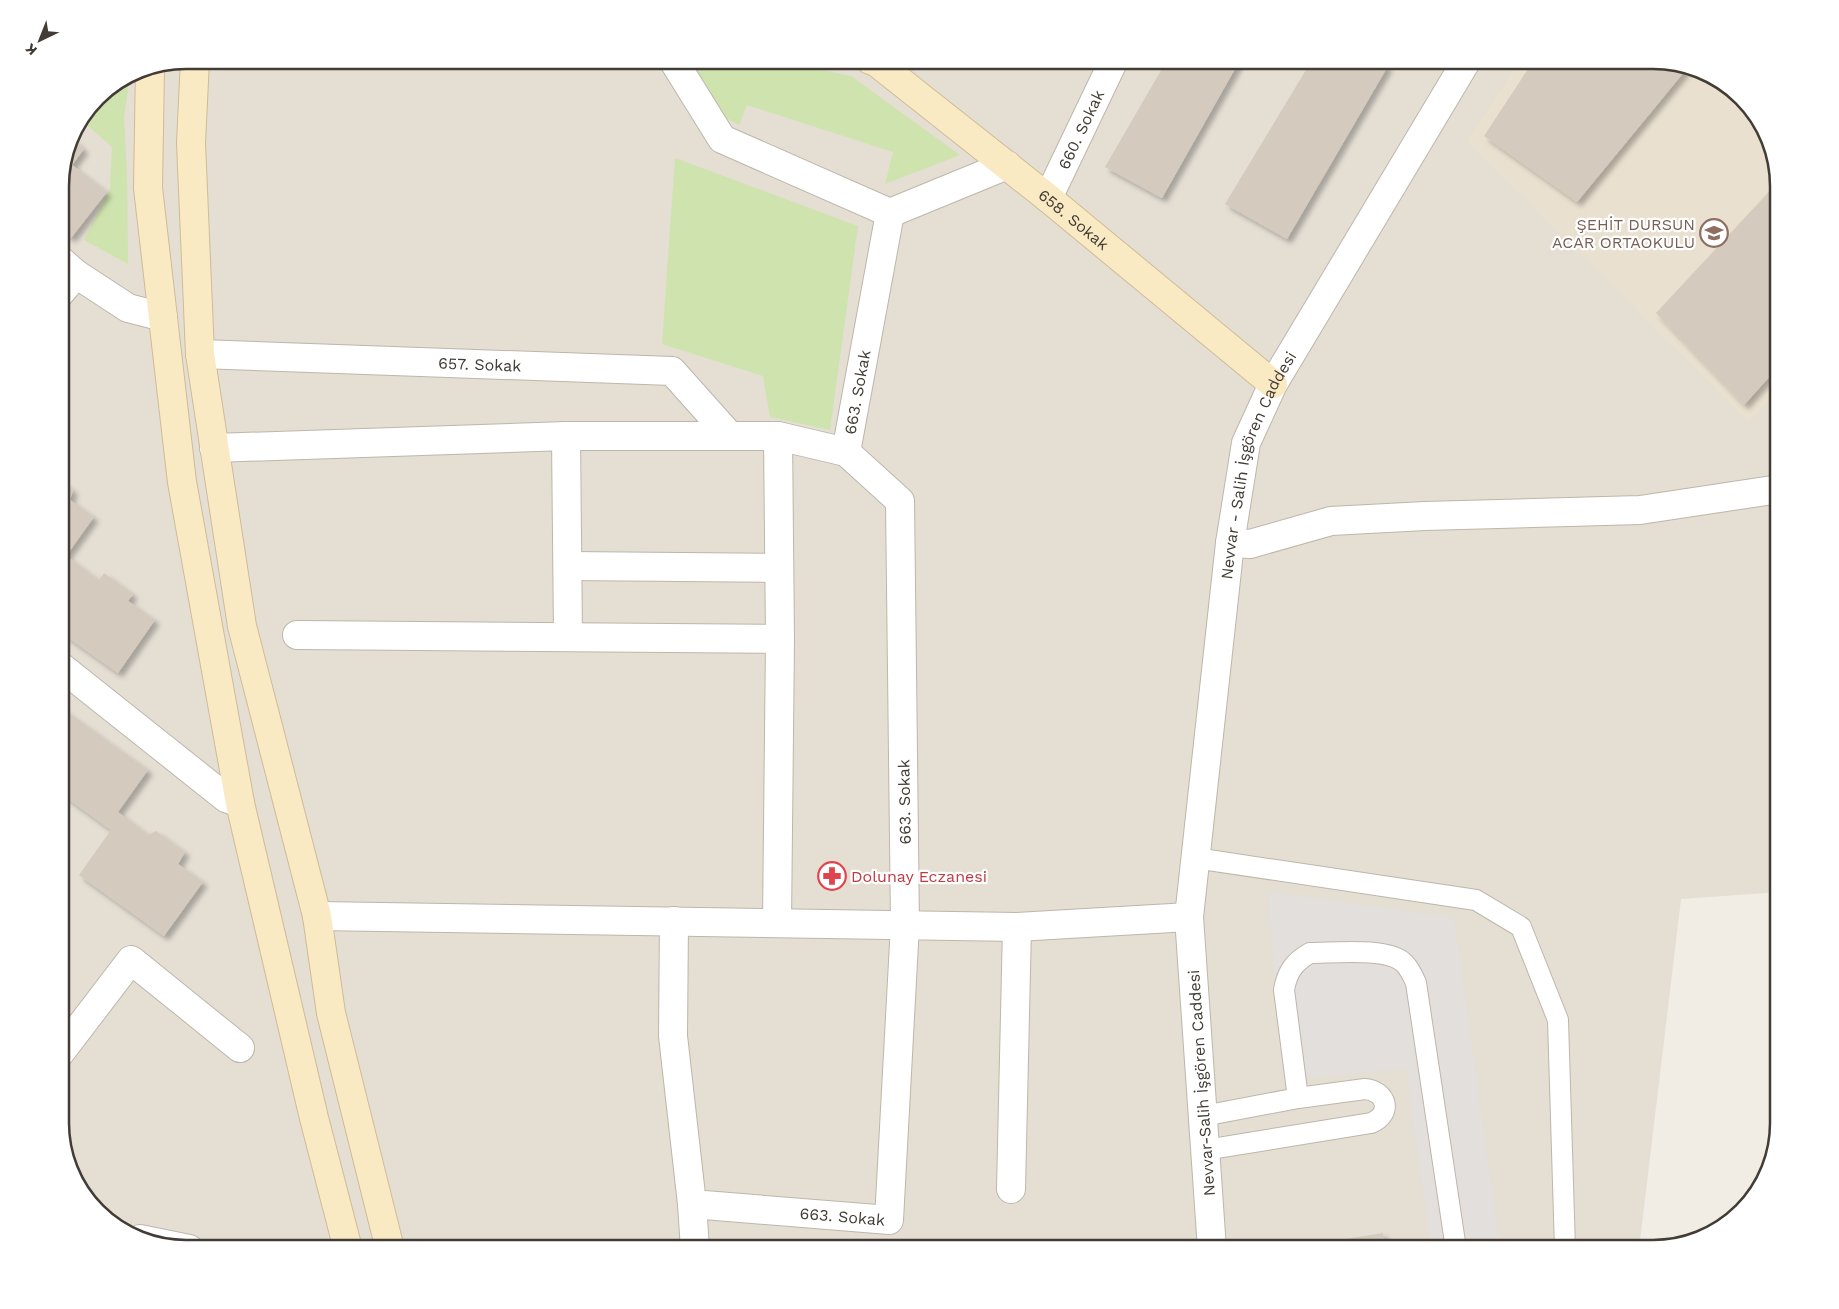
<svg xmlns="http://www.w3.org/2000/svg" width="1839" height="1309" viewBox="0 0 1839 1309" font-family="'Work Sans',sans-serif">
  <defs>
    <filter id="shadow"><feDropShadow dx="4.5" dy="4.5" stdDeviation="2.5" flood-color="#0004"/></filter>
  </defs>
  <rect width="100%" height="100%" fill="#f1ece4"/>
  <polygon fill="#e4ded3" points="186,60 1653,60 1693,67 1730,86 1766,130 1779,186 1779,892 1681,899 1639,1249 186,1249 145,1242 109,1223 73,1179 60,1131 60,177 73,130 103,91 138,69"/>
  <polygon fill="#e9e0cf" points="1520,60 1653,60 1693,67 1730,86 1766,130 1779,186 1779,390 1749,422 1467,141"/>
  <g fill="#cfe3af">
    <polygon points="694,60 775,60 851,76 960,155 885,184 893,152 747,105 739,125 714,111 694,73"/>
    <polygon points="130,75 124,118 127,171 128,264 84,240 110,189 112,147 81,120 103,91"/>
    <polygon points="675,158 858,226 830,430 770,417 763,376 662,344"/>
  </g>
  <polygon fill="#e2dfdc" points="1268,892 1454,918 1500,1249 1431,1249 1406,1068 1283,1080"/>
  <g fill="#d4cabd" filter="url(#shadow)">
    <polygon points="1167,60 1240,60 1162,198 1105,167"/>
    <polygon points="1312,60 1377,60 1388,66 1287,239 1225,204"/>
    <polygon points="1534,60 1653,60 1689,66 1577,202 1484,136"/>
    <polygon points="71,138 84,149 72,165 107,192 71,238 60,230 60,177"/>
    <polygon points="1778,182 1779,366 1744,405 1656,313"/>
    <polygon points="60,480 73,490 70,500 94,517 66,556 99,580 104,573 133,594 128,601 155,620 118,673 60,632"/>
    <polygon points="60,707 148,770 118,812 148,835 156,831 185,852 178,864 203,882 164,936 79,875 111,830 60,793"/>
    <polygon points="1383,1233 1386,1249 1289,1249 1289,1248"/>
  </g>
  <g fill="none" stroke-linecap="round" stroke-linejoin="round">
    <defs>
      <g id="lane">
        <polyline points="1195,858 1476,900 1521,927 1558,1020 1565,1249"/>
        <path d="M1203,1116L1298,1098L1284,990C1287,972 1294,962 1310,953C1333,953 1388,947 1404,963C1410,969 1413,976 1416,983L1456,1249"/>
        <path d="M1205,1150L1371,1123C1393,1114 1387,1091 1365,1089L1298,1098"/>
      </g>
      <g id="street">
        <polyline points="673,60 722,139 890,213 1007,165"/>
        <path id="s1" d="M1048,198L1114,60"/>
        <polyline points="76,274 128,308 163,317"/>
        <polyline points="60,293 76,274 60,260"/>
        <path id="s2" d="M200,354L672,371L730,436"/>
        <polyline points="566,436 568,636"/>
        <polyline points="778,436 846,452"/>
        <polyline points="214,448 566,436 778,436 780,639 777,923"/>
        <polyline points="1230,543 1250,544 1331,521 1425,516 1640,510 1779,489"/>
        <polyline points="568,566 779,568"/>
        <polyline points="297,635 780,639"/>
        <polyline points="60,666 226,798 240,803"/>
        <polyline points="317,916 1017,927 1189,917"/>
        <path id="s3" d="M674,921L673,1036L692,1204L889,1220L905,925L900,501L846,452L890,213"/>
        <polyline points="60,1053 131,960 240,1048"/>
        <polyline points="1011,1189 1017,927"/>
        <polyline points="692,1204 695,1249"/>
        <polyline points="140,1239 189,1249"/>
        <path id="s4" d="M1212,1249L1189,917L1230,543L1246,443L1273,384L1467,60"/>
      </g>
      <g id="secondary">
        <polyline points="195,60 191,143 200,354 242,626 317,916 331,1013 390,1249"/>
        <path id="s5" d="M870,60L876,62L1048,198L1273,384"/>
        <polyline points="150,67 148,188 182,482 240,803 314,1118 348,1249"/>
      </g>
    </defs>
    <use href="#lane" stroke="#beb6ab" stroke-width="22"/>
    <use href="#street" stroke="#beb6ab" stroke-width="30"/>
    <use href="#secondary" stroke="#cebc97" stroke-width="30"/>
    <use href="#lane" stroke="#fff" stroke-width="20"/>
    <use href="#street" stroke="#fff" stroke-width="28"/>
    <use href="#secondary" stroke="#faeac4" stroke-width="28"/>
  </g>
  <defs>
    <symbol id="school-ring" viewBox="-11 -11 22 22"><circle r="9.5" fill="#fff" stroke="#8d6e63" stroke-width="1.5"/><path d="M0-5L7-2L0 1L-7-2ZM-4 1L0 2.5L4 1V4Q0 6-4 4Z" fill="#8d6e63"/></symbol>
    <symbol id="pharmacy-ring" viewBox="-11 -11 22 22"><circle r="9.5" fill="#fff" stroke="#e0444e" stroke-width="1.5"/><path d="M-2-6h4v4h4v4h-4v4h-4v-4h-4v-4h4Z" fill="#e0444e"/></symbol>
  </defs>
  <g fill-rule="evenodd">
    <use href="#school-ring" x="1698" y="217" width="32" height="32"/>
    <use href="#pharmacy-ring" x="816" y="860" width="32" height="32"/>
  </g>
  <g text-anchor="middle" stroke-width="4.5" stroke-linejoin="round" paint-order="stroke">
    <g font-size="16" fill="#423c35" stroke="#fff">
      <text dy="6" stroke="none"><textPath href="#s1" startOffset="76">660. Sokak</textPath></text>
      <text dy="6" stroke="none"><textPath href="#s5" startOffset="259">658. Sokak</textPath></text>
      <text dy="6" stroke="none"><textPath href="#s2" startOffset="280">657. Sokak</textPath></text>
      <text dy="6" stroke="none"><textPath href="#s3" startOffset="1335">663. Sokak</textPath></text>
      <text dy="6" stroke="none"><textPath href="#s4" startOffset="792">Nevvar - Salih İşgören Caddesi</textPath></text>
      <text transform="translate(904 802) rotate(-91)" y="6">663. Sokak</text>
      <text transform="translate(1201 1083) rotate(-94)" y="6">Nevvar-Salih İşgören Caddesi</text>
      <text dy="6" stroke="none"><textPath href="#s3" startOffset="435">663. Sokak</textPath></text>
    </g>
    <g font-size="16" fill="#785e54" stroke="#fff" text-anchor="end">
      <text x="1695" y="230">ŞEHİT DURSUN<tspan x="1695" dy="18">ACAR ORTAOKULU</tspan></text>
    </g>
    <g font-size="16" fill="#be3a42" stroke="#fff" text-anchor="start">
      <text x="851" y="882">Dolunay Eczanesi</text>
    </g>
  </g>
  <path d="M0 0H1839V1309H0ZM186 69H1653A117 117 0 0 1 1770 186V1123A117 117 0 0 1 1653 1240H186A117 117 0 0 1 69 1123V186A117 117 0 0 1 186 69Z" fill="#fff" fill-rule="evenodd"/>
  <path fill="none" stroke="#423c35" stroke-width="2.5" d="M186 69H1653A117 117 0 0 1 1770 186V1123A117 117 0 0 1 1653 1240H186A117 117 0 0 1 69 1123V186A117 117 0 0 1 186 69Z"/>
  <g transform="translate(40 40) rotate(223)" stroke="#ffffff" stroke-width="4" paint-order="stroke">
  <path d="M0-4L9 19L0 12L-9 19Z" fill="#423c35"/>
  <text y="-8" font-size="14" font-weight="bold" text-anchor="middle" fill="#423c35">K</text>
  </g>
</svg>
